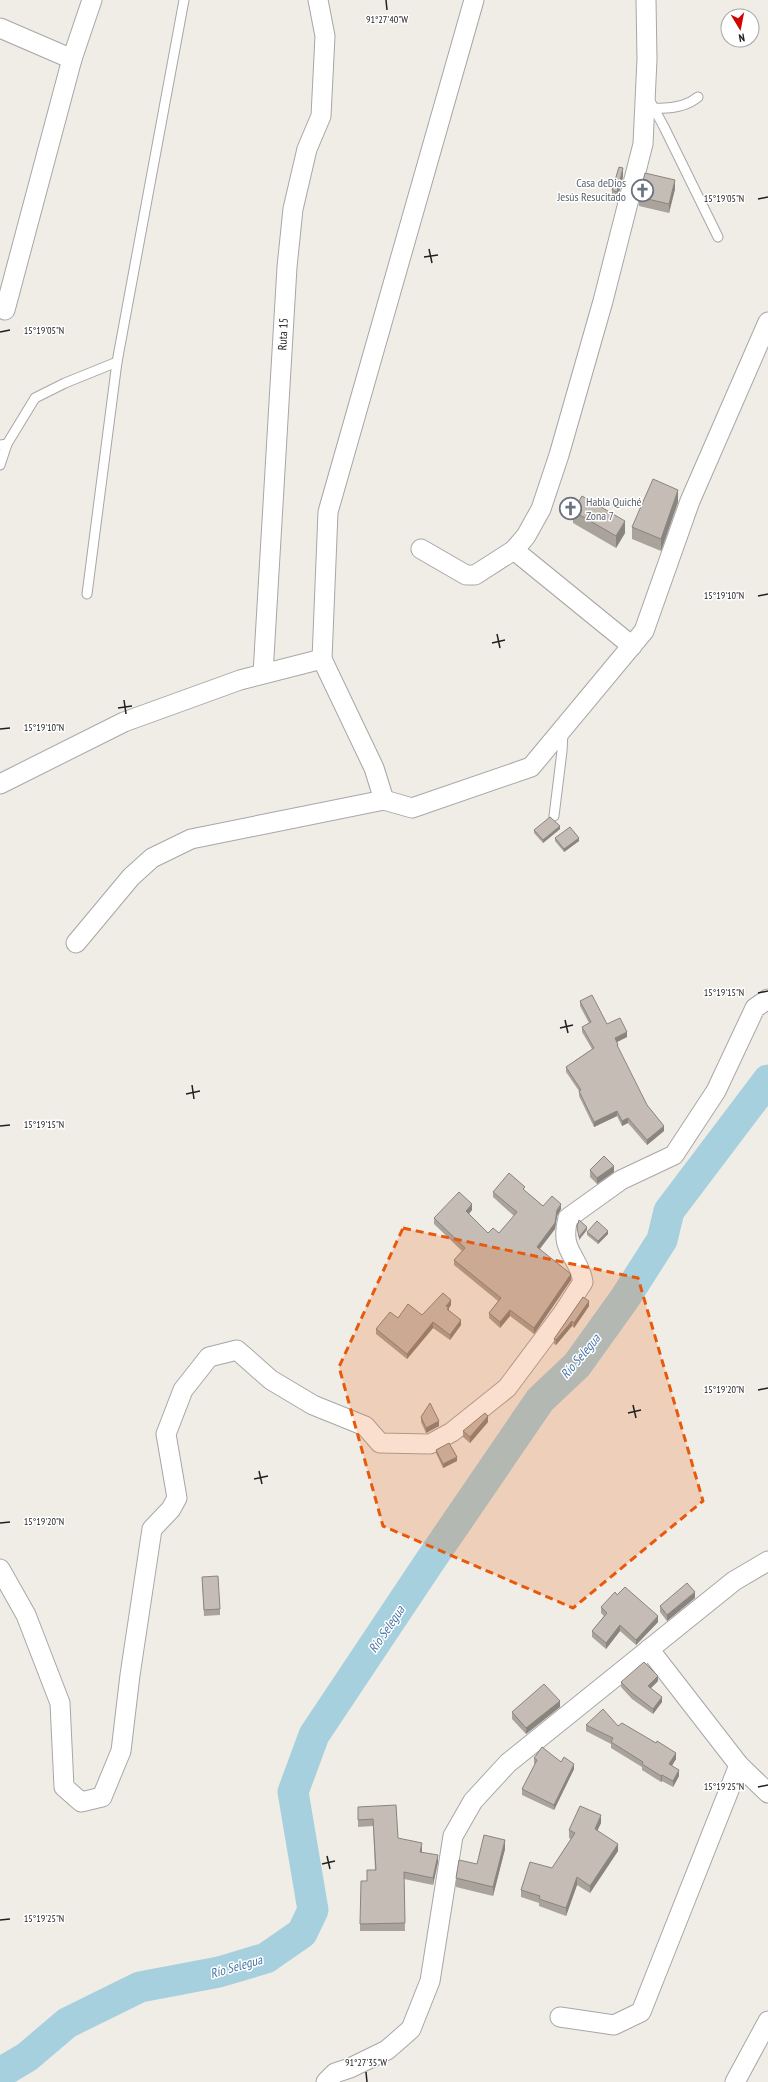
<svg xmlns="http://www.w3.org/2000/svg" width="768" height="2082" viewBox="0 0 768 2082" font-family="'PT Sans Narrow',sans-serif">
  <rect width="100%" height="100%" fill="#f0ede6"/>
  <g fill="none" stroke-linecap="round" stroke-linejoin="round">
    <polyline stroke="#a7d0de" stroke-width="31" points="0,2073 27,2057 67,2023 140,1987 219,1972 266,1958 302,1933 313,1910 293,1792 314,1735 428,1564 540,1400 577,1365 625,1298 662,1240 669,1211 768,1080"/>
    <defs>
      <g id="lane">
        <polyline points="649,99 664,127 718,237"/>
        <path d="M654,108C670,109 686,107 698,97"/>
        <polyline points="0,445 7,444 35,398 65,383 117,362 184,0"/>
        <polyline points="0,465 7,444"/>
        <polyline points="87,594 117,362"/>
        <polyline points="554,816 562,751 563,732"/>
      </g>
      <g id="street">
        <polyline points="0,28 72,59"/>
        <polyline points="5,310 72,59 92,0"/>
        <polyline points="421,549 466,575 475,575 514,550 526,536 541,509 559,455 603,301 643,144 647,59 646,0"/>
        <polyline points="514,550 632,646"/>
        <polyline points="263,674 287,267 293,209 307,149 321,116 325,36 318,0"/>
        <polyline points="0,784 124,722 240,680 322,659"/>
        <polyline points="384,800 374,768 322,659 328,512 474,0"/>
        <polyline points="76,943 131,877 152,858 191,839 384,800 412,808 531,767 644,631 690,501 768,322"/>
        <path d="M0,1569L26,1615L60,1703L64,1787L81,1802L102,1797L121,1751L130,1675L152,1529L171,1509L177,1498L166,1434L183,1390L209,1357L237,1350L271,1380L313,1405L365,1426L380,1443L430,1444L452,1432L507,1388L563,1313L583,1282C579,1255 559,1252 568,1218L621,1180L674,1155L716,1091L755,1008L768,999"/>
        <polyline points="649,1649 739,1765 768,1793"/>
        <polyline points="560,2017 614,2025 641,2012 739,1765"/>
        <polyline points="326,2082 335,2073 350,2068 387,2050 411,2029 430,1981 453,1836 473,1801 508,1763 734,1581 768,1561"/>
        <polyline points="735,2082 768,2021"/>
      </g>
    </defs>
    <use href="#lane" stroke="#a7a7a7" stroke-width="11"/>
    <use href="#street" stroke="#a7a7a7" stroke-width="21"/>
    <use href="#lane" stroke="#fff" stroke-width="9"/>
    <use href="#street" stroke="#fff" stroke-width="19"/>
  </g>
  <g fill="#a9a39c">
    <polygon points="623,177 617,201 612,200 612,190"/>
    <polygon points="675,189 669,213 639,206 639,197"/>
    <polygon points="678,502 661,551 632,539 632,527"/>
    <polygon points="573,511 625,533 616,548 573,523"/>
    <polygon points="560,829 543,843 534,833 534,830"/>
    <polygon points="555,838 579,841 564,852 555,841"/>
    <polygon points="580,1001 607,1024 627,1037 617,1042 618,1048 647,1105 664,1131 647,1145 628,1123 622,1126 617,1116 594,1127 579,1096 579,1091 566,1072 566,1067 592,1049 582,1032 582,1027 589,1023 580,1006"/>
    <polygon points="590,1170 614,1172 597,1184 590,1177"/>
    <polygon points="525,1191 543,1206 561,1209 557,1216 555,1229 540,1249 571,1280 534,1334 510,1316 500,1328 489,1318 489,1313 498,1301 454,1265 454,1260 462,1251 434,1224 434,1218 472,1210 469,1214 488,1233 499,1233 514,1216 493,1197 493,1192"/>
    <polygon points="587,1232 608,1234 598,1244 587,1235"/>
    <polygon points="583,1297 589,1306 574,1328 572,1326 556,1345 554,1344 554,1339"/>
    <polygon points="451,1305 449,1308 449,1311 461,1325 450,1340 433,1328 407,1359 376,1334 376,1329 398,1318 422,1315"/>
    <polygon points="421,1417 439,1426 426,1433 421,1422"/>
    <polygon points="488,1422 470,1443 463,1437 463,1431"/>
    <polygon points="436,1450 457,1461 443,1468 436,1453"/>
    <polygon points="202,1577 220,1609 220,1615 204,1616"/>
    <polygon points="617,1595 658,1622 636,1645 620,1631 606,1649 592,1637 592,1631 604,1616 601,1613 601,1607"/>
    <polygon points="695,1598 667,1621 660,1612 660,1606"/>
    <polygon points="658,1681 651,1688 662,1702 653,1714 632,1699 621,1687 621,1682"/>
    <polygon points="560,1707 526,1734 512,1719 512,1712"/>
    <polygon points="586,1725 618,1726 676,1759 672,1766 679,1776 673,1787 662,1781 661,1782 642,1770 642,1767 611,1748 611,1744 586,1731"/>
    <polygon points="534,1758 561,1762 574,1769 554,1810 522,1795 522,1789 535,1764 534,1763"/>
    <polygon points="358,1807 398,1838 422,1850 422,1852 438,1862 433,1885 404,1879 405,1931 360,1931 360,1924 367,1881 375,1870 373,1826 358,1827"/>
    <polygon points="601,1823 597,1830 618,1851 590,1893 577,1885 566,1916 539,1906 539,1903 521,1897 521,1890 552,1868 571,1839 569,1838 569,1830"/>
    <polygon points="505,1849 493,1896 456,1887 456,1878 477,1864"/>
  </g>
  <g fill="#8a847f">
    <polygon points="623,168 623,177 617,201 617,192"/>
    <polygon points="675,180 675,189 669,213 669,204"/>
    <polygon points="678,490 678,502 661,551 661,539"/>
    <polygon points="625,521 625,533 616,548 616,536"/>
    <polygon points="560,826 560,829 543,843 543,840"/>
    <polygon points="579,838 579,841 564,852 564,849"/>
    <polygon points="627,1032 627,1037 615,1043 615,1038"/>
    <polygon points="617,1111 617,1116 594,1127 594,1122"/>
    <polygon points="628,1118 628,1123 622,1126 622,1121"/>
    <polygon points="664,1126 664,1131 647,1145 647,1140"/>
    <polygon points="614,1166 614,1172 597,1184 597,1178"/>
    <polygon points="472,1204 472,1210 466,1217 466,1211"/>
    <polygon points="561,1204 561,1209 557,1216 555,1229 537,1252 537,1247"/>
    <polygon points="587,1227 587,1230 579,1240 579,1237"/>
    <polygon points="608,1231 608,1234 598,1244 598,1241"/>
    <polygon points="571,1274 571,1280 534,1334 534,1328"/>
    <polygon points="451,1300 451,1305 449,1308 449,1313 447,1314 446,1306"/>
    <polygon points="589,1301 589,1306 574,1328 574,1323"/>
    <polygon points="510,1310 510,1316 500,1328 500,1322"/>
    <polygon points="461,1320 461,1325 450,1340 450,1335"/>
    <polygon points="572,1321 572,1326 556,1345 556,1340"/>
    <polygon points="433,1322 433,1328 407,1359 407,1354"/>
    <polygon points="488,1416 488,1422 470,1443 470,1437"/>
    <polygon points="439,1421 439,1426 426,1433 426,1428"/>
    <polygon points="457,1457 457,1461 443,1468 443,1464"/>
    <polygon points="695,1592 695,1598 667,1621 667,1615"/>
    <polygon points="658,1616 658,1622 636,1645 636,1640"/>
    <polygon points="620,1625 620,1631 606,1649 606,1643"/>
    <polygon points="658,1676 658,1681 648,1691 648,1686"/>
    <polygon points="662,1697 662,1702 653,1714 653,1709"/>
    <polygon points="560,1701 560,1707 526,1734 526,1728"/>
    <polygon points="676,1753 676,1759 669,1770 669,1764"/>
    <polygon points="574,1764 574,1769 554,1810 554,1805"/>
    <polygon points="679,1770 679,1776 673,1787 673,1781"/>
    <polygon points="662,1775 662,1781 661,1782 661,1776"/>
    <polygon points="601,1815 601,1823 595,1836 595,1829"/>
    <polygon points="505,1840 505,1849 493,1896 493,1887"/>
    <polygon points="422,1843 422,1850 420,1859 420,1852"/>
    <polygon points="618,1844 618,1851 590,1893 590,1886"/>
    <polygon points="438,1855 438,1862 433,1885 433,1878"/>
    <polygon points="577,1877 577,1885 566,1916 566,1908"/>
  </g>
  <g fill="#c5bdb5" stroke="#8a847f">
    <polygon points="619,167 623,168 617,192 612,190"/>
    <polygon points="645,173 675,180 669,204 639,197"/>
    <polygon points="653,479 678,490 661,539 632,527"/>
    <polygon points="582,496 625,521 616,536 573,511"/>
    <polygon points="550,817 560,826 543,840 534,830"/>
    <polygon points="570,827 579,838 564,849 555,838"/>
    <polygon points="592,995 607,1024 620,1018 627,1032 615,1038 618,1045 617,1045 647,1105 664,1126 647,1140 628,1118 622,1121 617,1111 594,1122 579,1091 581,1090 566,1067 594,1048 582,1027 591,1022 580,1001"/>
    <polygon points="604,1156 614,1166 597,1178 590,1170"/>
    <polygon points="509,1173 525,1187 523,1189 543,1206 552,1196 561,1204 557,1210 555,1223 537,1247 571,1274 534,1328 510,1310 500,1322 489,1313 501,1298 454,1260 465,1248 434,1218 459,1192 472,1204 466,1211 488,1233 493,1228 499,1233 517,1212 493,1192"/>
    <polygon points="579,1220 587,1227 579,1237 577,1227"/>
    <polygon points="597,1221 608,1231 598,1241 587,1232"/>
    <polygon points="443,1293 451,1300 446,1306 449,1308 447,1309 461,1320 450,1335 433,1322 407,1354 376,1329 390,1312 398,1318 408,1304 422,1315"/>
    <polygon points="583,1297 589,1301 574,1323 572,1321 556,1340 554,1339"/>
    <polygon points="430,1403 439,1421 426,1428 421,1417"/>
    <polygon points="485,1413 488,1416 470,1437 463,1431"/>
    <polygon points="449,1443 457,1457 443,1464 436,1450"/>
    <polygon points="218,1576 220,1609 204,1610 202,1577"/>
    <polygon points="687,1583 695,1592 667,1615 660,1606"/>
    <polygon points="625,1587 658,1616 636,1640 620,1625 606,1643 592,1631 607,1613 601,1607 615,1592 617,1595"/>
    <polygon points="644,1662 658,1676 648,1686 662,1697 653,1709 632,1693 621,1682"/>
    <polygon points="544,1684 560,1701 526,1728 512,1712"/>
    <polygon points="603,1709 618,1726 622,1723 656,1743 657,1741 676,1753 669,1764 679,1770 673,1781 662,1775 661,1776 642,1764 643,1762 611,1742 613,1738 586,1725"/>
    <polygon points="542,1747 561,1762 564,1757 574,1764 554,1805 522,1789 537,1760 534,1758"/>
    <polygon points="396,1805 398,1838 422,1843 420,1852 438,1855 433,1878 404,1872 405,1923 360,1924 361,1881 367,1881 367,1870 376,1870 373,1819 358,1820 358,1807"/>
    <polygon points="580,1806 601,1815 595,1829 618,1844 590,1886 577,1877 566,1908 539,1899 540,1896 521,1890 530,1862 552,1868 575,1833 569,1830"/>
    <polygon points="484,1835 505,1840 493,1887 456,1878 459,1860 477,1864"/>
  </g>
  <path fill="#e8590c" fill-opacity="0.2" stroke="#e8590c" stroke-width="3" stroke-dasharray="8 5" stroke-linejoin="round" d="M403,1228L638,1278L703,1501L573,1608L383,1526L339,1367Z"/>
  <path fill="none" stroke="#202020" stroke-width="1.5" d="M386,0L387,10M758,199L768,197M429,249L432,263M424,257L438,255M0,332L10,330M758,596L768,594M497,634L500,648M492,643L505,640M124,700L126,714M118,708L132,706M0,729L10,728M758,993L768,991M565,1020L568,1033M560,1028L573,1025M192,1085L194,1099M186,1094L200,1091M0,1126L10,1125M758,1390L768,1388M633,1405L636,1418M628,1413L641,1410M259,1471L262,1484M254,1479L268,1476M0,1523L10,1522M758,1787L768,1785M327,1856L330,1869M322,1864L335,1861M0,1920L10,1919M366,2072L367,2082"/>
  <defs>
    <symbol id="church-ring" viewBox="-11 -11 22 22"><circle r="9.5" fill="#fff" stroke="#6b7280" stroke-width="1.5"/><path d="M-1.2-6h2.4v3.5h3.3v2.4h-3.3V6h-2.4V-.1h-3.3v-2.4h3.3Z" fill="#6b7280"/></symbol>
  </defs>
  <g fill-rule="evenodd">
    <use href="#church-ring" x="630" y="178" width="25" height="25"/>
    <use href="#church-ring" x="558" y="496" width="25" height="25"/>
  </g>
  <g text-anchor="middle" stroke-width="3" stroke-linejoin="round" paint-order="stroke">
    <g font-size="12" fill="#5b616d" stroke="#fff" text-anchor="end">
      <text x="626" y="187">Casa deDios<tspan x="626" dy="14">Jesús Resucitado</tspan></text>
      <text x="586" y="506" text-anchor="start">Habla Quiché<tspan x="586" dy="14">Zona 7</tspan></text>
    </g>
    <g font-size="12" fill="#202020" stroke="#fff">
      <text transform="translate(283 334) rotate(-87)" y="4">Ruta 15</text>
    </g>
    <g font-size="13" font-style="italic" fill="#4876a9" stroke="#fff">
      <text transform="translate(580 1356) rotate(-50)" y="5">Río Selegua</text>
      <text transform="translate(386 1629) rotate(-56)" y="5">Río Selegua</text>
      <text transform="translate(236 1966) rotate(-16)" y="5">Río Selegua</text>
    </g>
  </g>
  <g font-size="10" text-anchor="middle" fill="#202020" stroke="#fff" stroke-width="3" stroke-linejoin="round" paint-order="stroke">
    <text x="387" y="23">91°27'40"W</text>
    <text x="724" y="202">15°19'05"N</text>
    <text x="44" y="334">15°19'05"N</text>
    <text x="724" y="599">15°19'10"N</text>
    <text x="44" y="731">15°19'10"N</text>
    <text x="724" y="996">15°19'15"N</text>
    <text x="44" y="1128">15°19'15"N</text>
    <text x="724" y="1393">15°19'20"N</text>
    <text x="44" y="1525">15°19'20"N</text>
    <text x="724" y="1790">15°19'25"N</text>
    <text x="44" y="1922">15°19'25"N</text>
    <text x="366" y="2066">91°27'35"W</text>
  </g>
  <g transform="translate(740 28) rotate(170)"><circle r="19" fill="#ffffff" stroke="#a6a6a6"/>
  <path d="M0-3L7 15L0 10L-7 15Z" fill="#d00500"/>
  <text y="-6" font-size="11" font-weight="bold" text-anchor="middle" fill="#202020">N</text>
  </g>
</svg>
